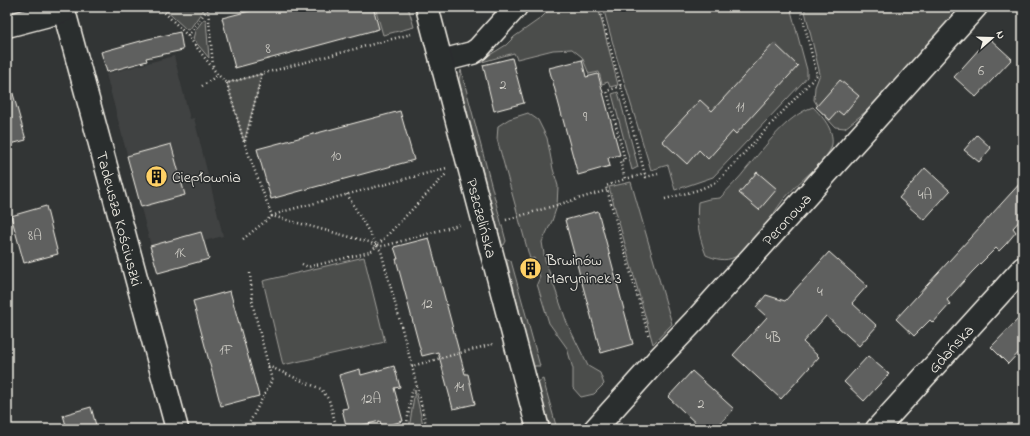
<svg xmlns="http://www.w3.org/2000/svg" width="1030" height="436" viewBox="0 0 1030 436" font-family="'Indie Flower',sans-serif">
  <rect width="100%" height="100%" fill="#323535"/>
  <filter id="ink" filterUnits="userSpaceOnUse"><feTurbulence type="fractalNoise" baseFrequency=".025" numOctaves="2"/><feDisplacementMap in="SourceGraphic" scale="8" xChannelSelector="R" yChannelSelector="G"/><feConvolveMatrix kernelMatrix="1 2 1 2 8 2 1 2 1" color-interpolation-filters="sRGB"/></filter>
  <g filter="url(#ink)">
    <polygon fill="#404242" points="174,56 190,119 194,118 223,236 204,241 209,259 158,273 106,74"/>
    <g fill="#4b4d4c" stroke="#a09f9a">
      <polygon points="162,7 205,7 190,29 187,30"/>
      <polygon points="375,7 408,7 414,27 383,35"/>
      <polygon points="552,7 598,7 618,85 610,87 608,82 602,84 599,72 589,74 582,57 572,49 553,50 517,59 514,53 475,64 506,45 514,37 541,18"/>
      <polygon points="603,7 790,7 807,70 807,77 803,82 713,177 675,190 668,165 651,170 616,55"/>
      <polygon points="804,7 962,7 937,33 914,62 864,113 845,128 835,127 822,113 814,100 815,87 820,74"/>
      <polygon points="205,19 206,20 209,58 193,39 195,31 203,20"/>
      <polygon points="461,70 506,241 504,245 502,245 459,80"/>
      <polygon points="262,74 244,142 227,83"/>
      <polygon points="618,92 638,167 632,170 612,94"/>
      <path d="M813,107C822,116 834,129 832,144C831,154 817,166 810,173C801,181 792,190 784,199C768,219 759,245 735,257C725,262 715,259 706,255C699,237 696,221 698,202L709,199L720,198C729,188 739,179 747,168C765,147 786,116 813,107Z"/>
      <polygon points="528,113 538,120 547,138 553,169 558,186 557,206 552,221 542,242 545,260 567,323 588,366 600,373 604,384 594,394 581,397 573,388 573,369 567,348 549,323 537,284 540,277 534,258 530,259 497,139 498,126 509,119"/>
      <polygon points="631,182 672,324 653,344 609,187"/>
      <polygon points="364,257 385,342 283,365 263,281"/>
      <polygon points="506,258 511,261 540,366 533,366"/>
      <polygon points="543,379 557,429 552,429 550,427 538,384 541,380"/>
      <polygon points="415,390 424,429 409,429"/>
    </g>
    <g fill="#5f605f" stroke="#f4f1e8">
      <polygon points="265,7 373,7 379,29 235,68 222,18"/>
      <polygon points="180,32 183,50 146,58 147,61 107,72 101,52 148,39"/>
      <polygon points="989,38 1012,59 976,97 954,77"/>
      <polygon points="774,43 798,66 736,134 733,131 708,159 699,150 687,164 662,141 700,100 712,111"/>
      <polygon points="512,58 524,103 494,111 483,65"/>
      <polygon points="582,60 586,77 598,74 620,155 608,158 610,166 578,175 549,68"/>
      <polygon points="840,80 859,96 843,115 838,111 830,120 816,107"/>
      <polygon points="12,90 26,140 7,145 7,91"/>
      <polygon points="400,111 414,160 271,199 257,149"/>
      <polygon points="977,135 991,148 979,162 964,150"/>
      <polygon points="171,144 185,195 141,207 127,156"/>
      <polygon points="925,168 950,191 924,220 899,198"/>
      <polygon points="757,172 777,189 759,210 739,193"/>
      <polygon points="1023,180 1023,217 1013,228 1016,232 1006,244 999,251 996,248 972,272 947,300 950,304 933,323 930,320 914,336 896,319"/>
      <polygon points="46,206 58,254 24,263 11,216"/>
      <polygon points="598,211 633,344 601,353 565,220"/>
      <polygon points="201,232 209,259 158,273 150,246"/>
      <polygon points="429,238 465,374 468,374 475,404 453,409 438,352 422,356 396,259 398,259 394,247"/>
      <polygon points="829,252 867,286 852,303 877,326 859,346 826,316 803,342 819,357 781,399 733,355 767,317 756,307 766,295 785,301"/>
      <polygon points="230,291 259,396 221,406 193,301"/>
      <polygon points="1023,314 1023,348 1008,364 991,347"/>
      <polygon points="868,356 889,374 864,401 844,382"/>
      <polygon points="394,366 400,387 394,388 403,421 382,427 380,421 347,429 342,409 348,408 339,375 360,369 361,375"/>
      <polygon points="692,371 734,409 715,429 702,429 668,397"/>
      <polygon points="91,407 97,429 67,429 63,415"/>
    </g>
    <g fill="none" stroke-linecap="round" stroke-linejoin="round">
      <defs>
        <g id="minor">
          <path id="s1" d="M63,7L177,429"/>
          <polyline points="7,26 64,11"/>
          <polyline points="441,61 472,53 478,49 516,7"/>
          <path id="s2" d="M595,429L659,358L699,316L976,7"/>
          <path id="s3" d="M877,429L1023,268"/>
        </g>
        <g id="major">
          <path id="s4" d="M427,7L538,429"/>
        </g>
      </defs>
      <use href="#minor" stroke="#f4f1e8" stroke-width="25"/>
      <use href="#major" stroke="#f4f1e8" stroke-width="25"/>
      <g stroke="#f4f1e8" stroke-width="2.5" stroke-dasharray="1 3" stroke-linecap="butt">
        <polyline points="159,7 188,36 218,75 227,83 411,34"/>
        <polyline points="599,7 645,174 646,177 658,174"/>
        <polyline points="208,9 213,66"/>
        <polyline points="188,36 209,7"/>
        <polyline points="227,83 244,142 272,216 285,211 447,168"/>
        <polyline points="202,86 218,75"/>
        <polyline points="621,86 607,91 625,160 620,161 625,179 606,186 649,337"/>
        <polyline points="245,141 262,74"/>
        <polyline points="625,179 645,174"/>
        <polyline points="347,194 377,246 381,251 412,366 493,344"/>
        <polyline points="665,199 698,190 717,182 817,75 800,7"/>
        <polyline points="506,220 608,190"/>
        <polyline points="243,239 272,216 369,242 377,246 447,173"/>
        <polyline points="302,264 308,267 370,252 377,246 384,246 462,224"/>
        <polyline points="268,366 321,389 329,400 337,429"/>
        <polyline points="412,366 427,429"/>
        <polyline points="246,429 272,380 253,306 250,273"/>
        <polyline points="406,429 412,391 417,386"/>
      </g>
      <use href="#minor" stroke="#2a2d2e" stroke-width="22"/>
      <use href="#major" stroke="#2a2d2e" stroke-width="22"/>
    </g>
  </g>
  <defs>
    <symbol id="building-disc" viewBox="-11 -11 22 22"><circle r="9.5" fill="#ffd166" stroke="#2a2d2e"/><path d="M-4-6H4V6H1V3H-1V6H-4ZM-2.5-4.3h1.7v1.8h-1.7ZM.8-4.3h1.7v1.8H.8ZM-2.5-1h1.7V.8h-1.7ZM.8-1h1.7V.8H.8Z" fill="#111"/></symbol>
  </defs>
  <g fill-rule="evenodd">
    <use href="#building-disc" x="144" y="164" width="25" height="25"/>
    <use href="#building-disc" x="518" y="256" width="25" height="25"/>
  </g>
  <g text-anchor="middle" stroke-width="3" stroke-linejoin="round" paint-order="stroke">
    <g font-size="14" fill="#cfcdc6">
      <text x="268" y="53">8</text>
      <text x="981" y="75">6</text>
      <text x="503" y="89">2</text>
      <text x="740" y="111">11</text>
      <text x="585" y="121">9</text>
      <text x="336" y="160">10</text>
      <text x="925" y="199">4A</text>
      <text x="35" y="240">8A</text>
      <text x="180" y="257">1K</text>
      <text x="820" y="296">4</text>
      <text x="427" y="308">12</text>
      <text x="773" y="342">4B</text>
      <text x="226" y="354">1F</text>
      <text x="459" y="391">14</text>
      <text x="371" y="403">12A</text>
      <text x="701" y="408">2</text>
    </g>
    <g font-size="16" fill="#f4f1e8" stroke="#2a2d2e" text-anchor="start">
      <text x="172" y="182">Ciepłownia</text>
      <text x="546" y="265">Brwinów<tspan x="546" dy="18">Maryninek 3</tspan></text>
    </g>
    <g font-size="16" fill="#f4f1e8" stroke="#2a2d2e">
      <text dy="6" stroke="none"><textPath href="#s1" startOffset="219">Tadeusza Kościuszki</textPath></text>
      <text dy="6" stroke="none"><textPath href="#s4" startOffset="218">Pszczelińska</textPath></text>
      <text dy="6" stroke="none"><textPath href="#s2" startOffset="284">Peronowa</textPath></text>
      <text dy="6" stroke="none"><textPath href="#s3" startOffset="109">Gdańska</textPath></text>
    </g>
  </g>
  <rect width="1030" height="436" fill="none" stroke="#2a2d2e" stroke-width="24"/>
  <rect x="12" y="12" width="1006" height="412" fill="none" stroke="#f4f1e8" stroke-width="1.5" filter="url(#ink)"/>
  <g transform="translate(992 38) rotate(70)" stroke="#2a2d2e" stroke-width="3" paint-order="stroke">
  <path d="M0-3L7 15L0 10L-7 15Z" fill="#f4f1e8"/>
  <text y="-6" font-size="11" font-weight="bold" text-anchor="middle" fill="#f4f1e8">N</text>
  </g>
</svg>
